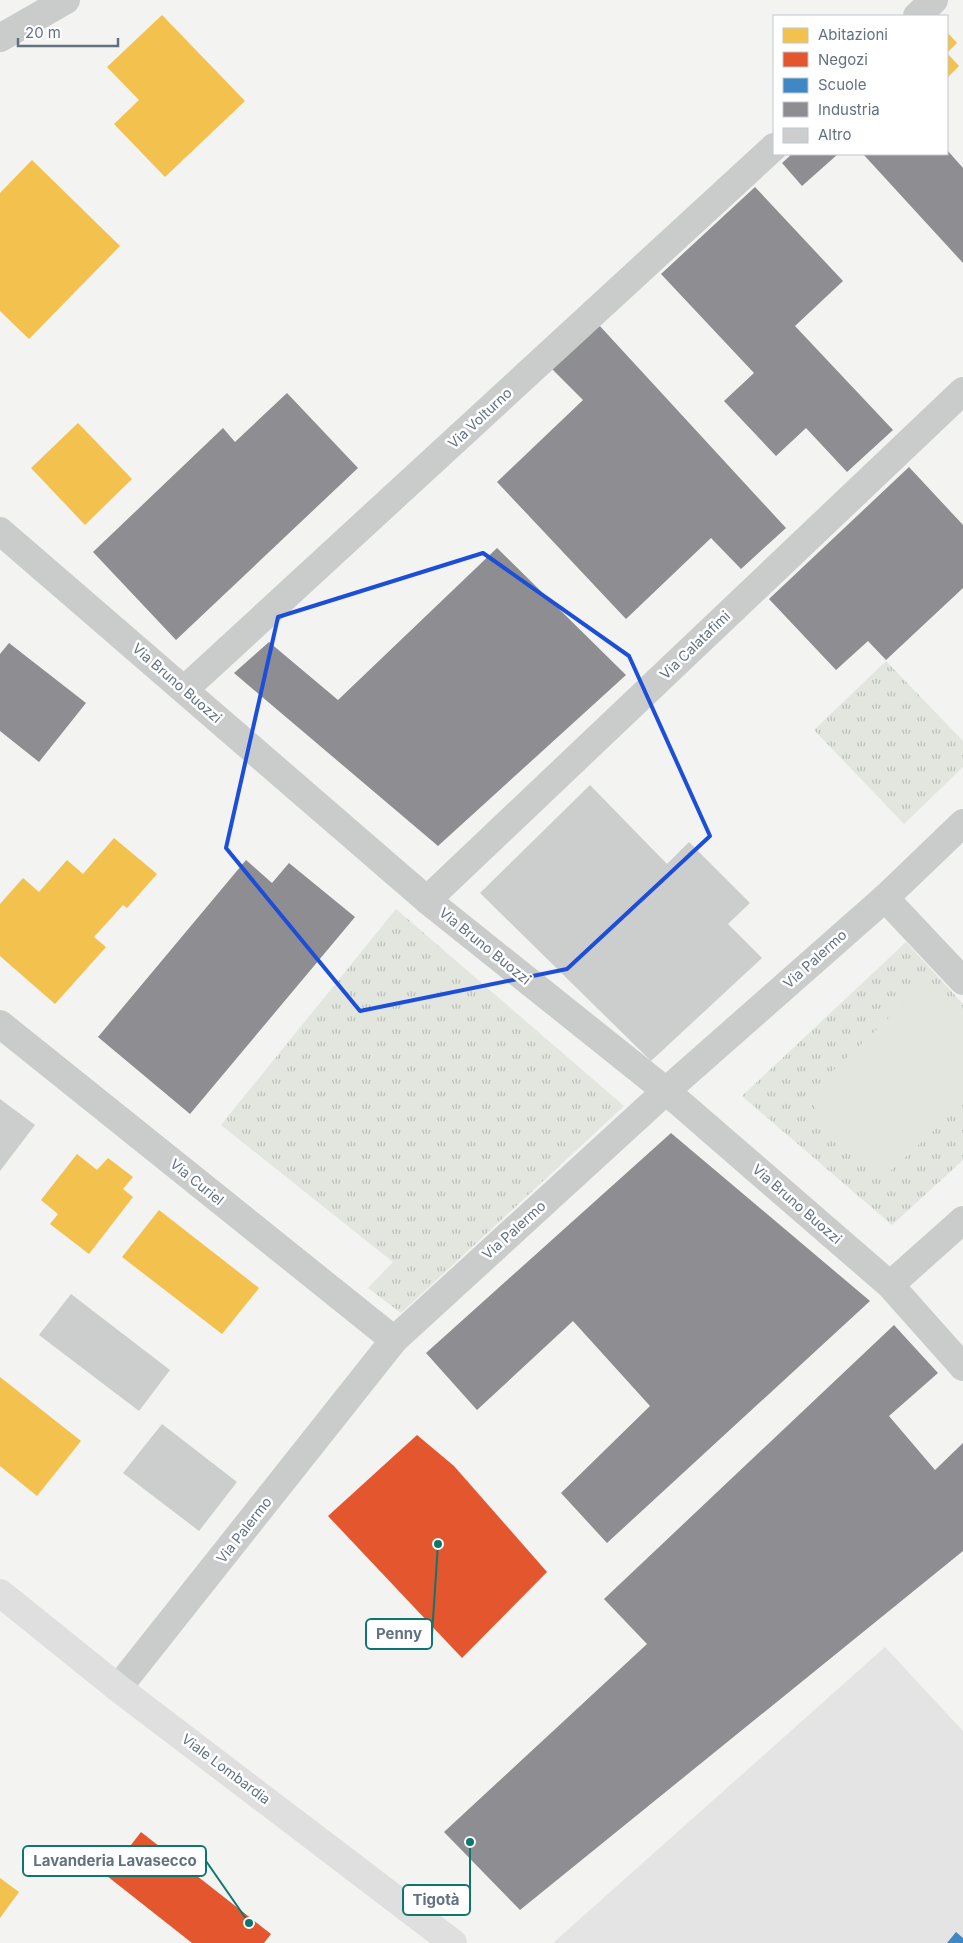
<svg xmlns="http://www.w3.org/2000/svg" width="963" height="1943" viewBox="0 0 963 1943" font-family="Inter,sans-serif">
  <defs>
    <pattern id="park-tufts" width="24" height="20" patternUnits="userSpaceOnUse" patternTransform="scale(1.25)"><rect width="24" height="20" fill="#e2e6df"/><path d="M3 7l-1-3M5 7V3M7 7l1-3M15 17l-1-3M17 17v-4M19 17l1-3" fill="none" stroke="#bbbfba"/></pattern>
  </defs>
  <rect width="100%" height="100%" fill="#f3f3f1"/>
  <polygon fill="#e3e4e3" points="885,1647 963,1731 963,1943 553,1943"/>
  <g fill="url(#park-tufts)">
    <polygon points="886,661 963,741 963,767 904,824 814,730"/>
    <polygon points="396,909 624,1106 401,1313 368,1288 393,1262 221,1125"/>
    <polygon points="906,942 963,1004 963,1160 892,1225 742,1096"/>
  </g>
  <polygon fill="#e2e6df" points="928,981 963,1018 963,1103 882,1179 805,1097"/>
  <g fill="#f2c14e">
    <polygon points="162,15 245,101 165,177 114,124 139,100 107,67"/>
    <polygon points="947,32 957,43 947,53"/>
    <polygon points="947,53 959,66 947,78"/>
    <polygon points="32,160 120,246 29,339 0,311 0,193"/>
    <polygon points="78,423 132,479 85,525 31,468"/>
    <polygon points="114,838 157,874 127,908 123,905 94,937 106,947 55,1004 0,956 0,904 23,878 39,892 67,860 83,874"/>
    <polygon points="77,1154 97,1170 108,1158 133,1177 123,1189 133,1197 89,1254 50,1224 58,1214 41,1200"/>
    <polygon points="159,1210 259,1288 222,1334 122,1257"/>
    <polygon points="0,1377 81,1441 37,1496 0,1466"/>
    <polygon points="0,1878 19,1892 0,1918"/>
  </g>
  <g fill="#e4572e">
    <polygon points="417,1435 454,1466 547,1572 462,1658 328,1516"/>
    <polygon points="141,1832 271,1934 264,1943 192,1943 107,1876"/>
  </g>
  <polygon fill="#3f88c5" points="956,1932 963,1938 963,1943 947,1943"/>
  <g fill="#8d8d92">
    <polygon points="947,150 963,168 963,263 863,154 947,154"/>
    <polygon points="792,154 838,154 802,186 782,163"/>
    <polygon points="755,187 843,281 795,326 893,430 847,472 806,428 776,456 724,401 754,373 661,274"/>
    <polygon points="598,324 786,528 741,569 711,538 626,619 497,482 583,400 551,368"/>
    <polygon points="287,393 358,468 176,640 93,552 223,428 235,442"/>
    <polygon points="909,467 963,525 963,588 886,660 868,641 836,670 769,599"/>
    <polygon points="497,548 626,675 438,846 234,673 269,642 338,700"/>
    <polygon points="9,643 86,703 39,762 0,731 0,654"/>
    <polygon points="246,860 272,883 289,863 355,917 190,1114 98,1037"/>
    <polygon points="671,1133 870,1301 607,1543 561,1493 650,1406 573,1321 477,1410 426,1353"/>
    <polygon points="894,1325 938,1373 889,1416 935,1470 963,1443 963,1551 520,1910 444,1832 647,1644 604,1599"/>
  </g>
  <g fill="#cccece">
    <polygon points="590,785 667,864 689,842 750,903 728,924 762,958 651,1061 480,893"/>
    <polygon points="0,1099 35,1125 0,1171"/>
    <polygon points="71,1294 170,1370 139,1411 39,1335"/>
    <polygon points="162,1424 237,1482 199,1531 123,1473"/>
  </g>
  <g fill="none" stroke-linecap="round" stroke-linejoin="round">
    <g stroke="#cacccc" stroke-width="28">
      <polyline points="917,16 934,0"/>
      <polyline points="0,38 66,0"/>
      <polyline points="0,531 427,900 666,1091 890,1285 963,1367"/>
      <polyline points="185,689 774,147"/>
      <polyline points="885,898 963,981"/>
      <polyline points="427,900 963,391"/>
      <polyline points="0,1024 394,1340"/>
      <polyline points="890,1285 963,1220"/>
      <polyline points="118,1688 394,1340 666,1091 885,898 963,823"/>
    </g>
    <polyline stroke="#dfdfe0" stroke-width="28" points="0,1593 118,1688 453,1943"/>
  </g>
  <path fill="none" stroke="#1d4ed8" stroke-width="4" stroke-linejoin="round" d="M483,553L629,656L710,836L567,969L360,1011L226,848L278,617Z"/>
  <g text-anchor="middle" stroke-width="5" stroke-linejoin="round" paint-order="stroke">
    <g font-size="14" fill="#627281" stroke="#fff">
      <text transform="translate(480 418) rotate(-43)" y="5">Via Volturno</text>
      <text transform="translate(695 645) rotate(-44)" y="5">Via Calatafimi</text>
      <text transform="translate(177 683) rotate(41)" y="5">Via Bruno Buozzi</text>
      <text transform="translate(485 946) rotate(39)" y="5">Via Bruno Buozzi</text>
      <text transform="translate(815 959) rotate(-42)" y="5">Via Palermo</text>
      <text transform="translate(197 1182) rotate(39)" y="5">Via Curiel</text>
      <text transform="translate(797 1204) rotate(41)" y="5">Via Bruno Buozzi</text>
      <text transform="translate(514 1230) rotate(-42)" y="5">Via Palermo</text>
      <text transform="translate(244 1530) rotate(-52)" y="5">Via Palermo</text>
      <text transform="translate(226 1769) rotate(37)" y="5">Viale Lombardia</text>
    </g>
  </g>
  <path fill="none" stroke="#0f766e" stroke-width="2" d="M438 1544L432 1634M249 1923L206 1861M470 1842L470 1900"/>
  <g fill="#0f766e" stroke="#fff" stroke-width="2">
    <circle cx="438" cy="1544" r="5"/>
    <circle cx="249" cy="1923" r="5"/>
    <circle cx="470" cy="1842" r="5"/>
  </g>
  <g fill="#fff" stroke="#0f766e" stroke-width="2">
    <rect x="366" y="1619" width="66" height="30" rx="5"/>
    <rect x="23" y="1846" width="183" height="30" rx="5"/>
    <rect x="403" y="1885" width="67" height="30" rx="5"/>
  </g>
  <g font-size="15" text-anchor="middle" font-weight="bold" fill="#627281">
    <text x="399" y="1639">Penny</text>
    <text x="115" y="1866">Lavanderia Lavasecco</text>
    <text x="436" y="1905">Tigotà</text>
  </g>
  <rect x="773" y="15" width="175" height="140" fill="#ffffff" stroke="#c0c7cd"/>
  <rect x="783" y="28" width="25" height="15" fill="#f2c14e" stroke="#c0c7cd"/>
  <text x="818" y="40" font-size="15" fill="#627281">Abitazioni</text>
  <rect x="783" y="52" width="25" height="15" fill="#e4572e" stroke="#c0c7cd"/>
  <text x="818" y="65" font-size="15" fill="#627281">Negozi</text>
  <rect x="783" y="78" width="25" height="15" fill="#3f88c5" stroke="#c0c7cd"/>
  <text x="818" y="90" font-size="15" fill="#627281">Scuole</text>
  <rect x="783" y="102" width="25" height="15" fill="#8d8d92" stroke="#c0c7cd"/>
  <text x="818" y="115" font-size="15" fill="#627281">Industria</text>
  <rect x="783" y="128" width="25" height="15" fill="#cccece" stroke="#c0c7cd"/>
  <text x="818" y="140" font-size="15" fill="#627281">Altro</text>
  <path d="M18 38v8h100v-8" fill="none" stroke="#627281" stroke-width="2.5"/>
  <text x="25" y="38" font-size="15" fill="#627281" stroke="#ffffff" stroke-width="4" paint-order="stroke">20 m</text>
</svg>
